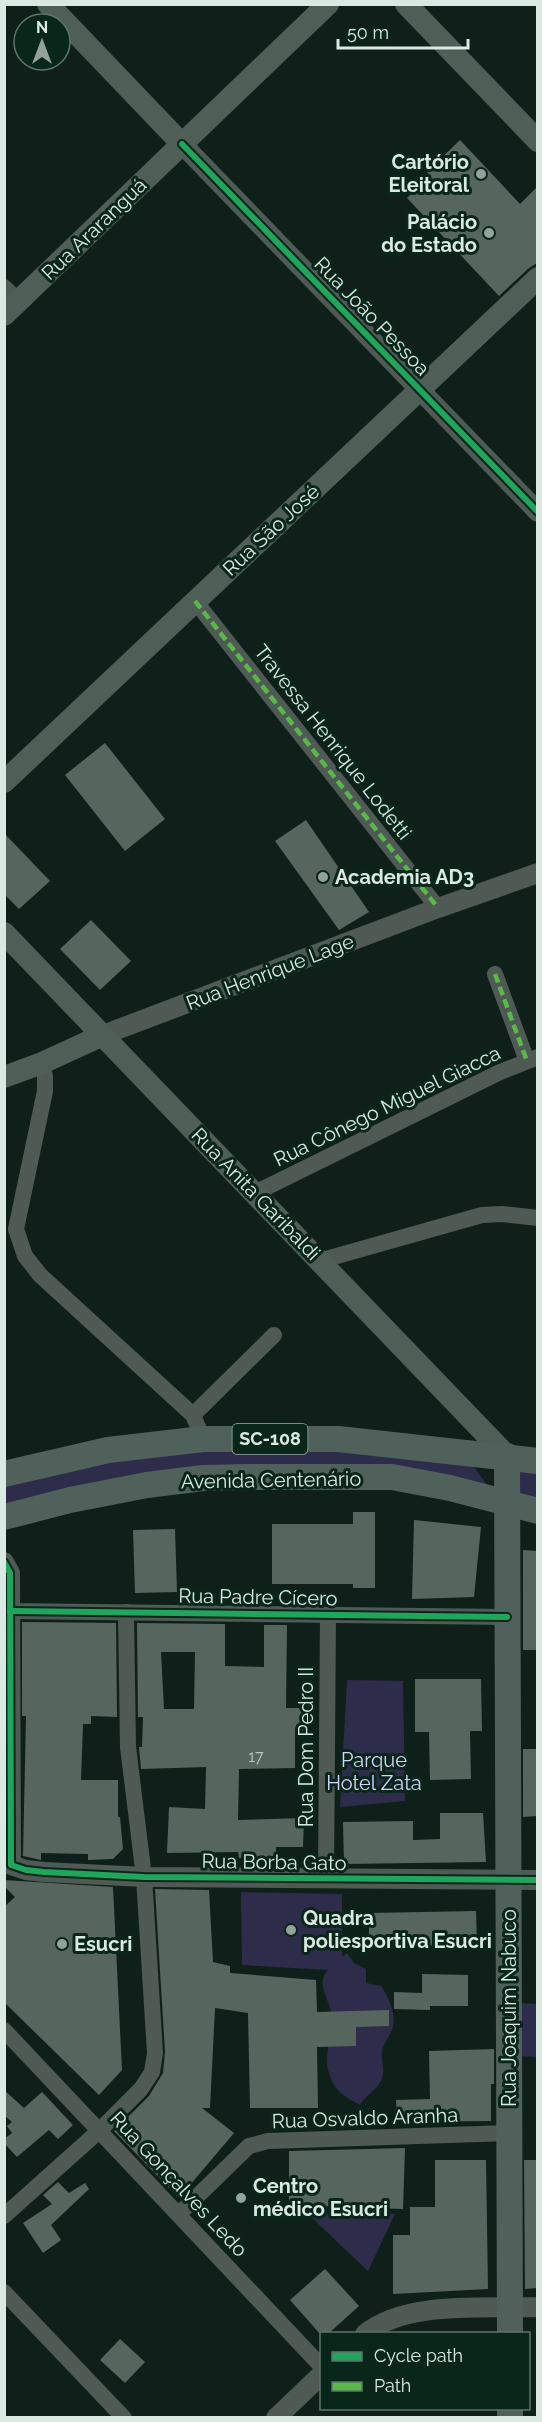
<svg xmlns="http://www.w3.org/2000/svg" width="542" height="2422" viewBox="0 0 542 2422" font-family="Raleway,sans-serif">
  <rect width="100%" height="100%" fill="#0f201a"/>
  <g fill="#2e2c4b">
    <polygon points="332,1445 470,1461 489,1488 397,1470 5,1511 4,1482 153,1452"/>
    <polygon points="519,1465 537,1468 537,1504 515,1498"/>
    <polygon points="347,1680 403,1681 405,1801 340,1807"/>
    <path d="M241,1892L342,1894V1957L347,1953L354,1963L366,1969V1983L381,1986C388,1996 396,2012 393,2026C391,2035 383,2043 382,2052C381,2063 387,2074 379,2084C374,2092 366,2095 360,2105C345,2097 334,2091 329,2073C323,2056 332,2035 332,2018C332,2002 314,1984 328,1970L242,1965Z"/>
    <polygon points="516,2003 537,2004 537,2057 518,2056"/>
    <polygon points="307,2213 395,2214 368,2271"/>
  </g>
  <g fill="#57655f" fill-rule="evenodd">
    <polygon points="460,140 520,204 537,187 537,263 529,268 499,296 407,198 430,176 427,172"/>
    <polygon points="105,743 165,819 125,851 65,775"/>
    <polygon points="306,820 369,912 339,930 275,841"/>
    <polygon points="4,833 50,881 19,909 4,894"/>
    <polygon points="91,920 131,961 100,990 60,949"/>
    <polygon points="353,1512 375,1512 375,1588 353,1588 353,1584 272,1584 272,1524 353,1524"/>
    <polygon points="414,1520 481,1527 474,1597 412,1599"/>
    <polygon points="175,1529 177,1592 135,1593 133,1530"/>
    <polygon points="523,1550 537,1551 537,1650 523,1650"/>
    <polygon points="22,1622 116,1623 117,1717 91,1716 91,1724 83,1724 81,1780 118,1780 118,1817 120,1817 123,1849 113,1859 88,1860 88,1854 41,1853 41,1860 23,1856 26,1716 22,1716"/>
    <path d="M137,1623L225,1624V1666L264,1667V1625H287L286,1708H306L305,1735H295V1768L239,1769L238,1820L304,1818L303,1847H276V1857L239,1858L238,1852L167,1853L169,1807L205,1809L206,1767L141,1769L139,1747H142L143,1717H138ZM161,1652H195L194,1709H164Z"/>
    <polygon points="415,1679 481,1679 482,1731 470,1731 471,1779 430,1780 429,1732 415,1732"/>
    <polygon points="523,1749 537,1749 537,1816 523,1817"/>
    <polygon points="440,1813 483,1813 486,1862 344,1864 343,1822 413,1821 413,1840 440,1839"/>
    <polygon points="4,1880 113,1887 122,2070 99,2095 4,2002 4,1907 15,1897 4,1886"/>
    <polygon points="155,1889 209,1890 213,1962 230,1966 230,1973 316,1980 317,2012 389,2010 389,2026 356,2027 356,2046 317,2047 318,2108 250,2108 248,2013 215,2008 210,2108 202,2108 234,2133 179,2198 114,2131 149,2096 163,2073 165,2052"/>
    <polygon points="476,1911 477,1945 369,1946 369,1913"/>
    <polygon points="422,1974 468,1975 468,2006 430,2006 430,2010 394,2009 394,1992 422,1993"/>
    <polygon points="494,2049 494,2084 491,2084 491,2121 397,2122 396,2100 430,2099 429,2051"/>
    <polygon points="4,2090 24,2108 42,2092 73,2125 58,2139 49,2130 17,2157 4,2143 4,2139 12,2133 7,2126 12,2122 4,2115"/>
    <polygon points="405,2148 403,2209 289,2205 289,2151"/>
    <polygon points="435,2160 486,2160 488,2289 393,2294 393,2235 410,2235 410,2207 435,2207"/>
    <polygon points="524,2160 537,2160 537,2288 525,2289"/>
    <polygon points="58,2182 69,2193 85,2183 89,2189 51,2225 61,2240 43,2253 23,2223 52,2204 43,2195"/>
    <polygon points="325,2269 359,2306 328,2334 321,2334 321,2335 290,2300"/>
    <polygon points="120,2339 145,2362 125,2383 100,2360"/>
  </g>
  <g fill="none" stroke-linecap="round" stroke-linejoin="round">
    <g stroke="#4f5a55" stroke-width="16">
      <polyline points="4,287 19,301"/>
      <polyline points="195,601 438,908"/>
      <polyline points="495,974 527,1061"/>
      <polyline points="42,1063 45,1076 45,1091 16,1229 25,1256 40,1275 193,1415 203,1439"/>
      <polyline points="255,1193 498,1073 538,1057"/>
      <polyline points="319,1261 482,1215 502,1214 538,1218"/>
      <polyline points="193,1415 274,1335"/>
      <polyline points="10,1611 507,1617"/>
      <polyline points="326,1879 328,1615"/>
      <polyline points="4,2030 322,2367"/>
      <polyline points="179,2214 249,2146 268,2141 509,2133"/>
      <polyline points="4,2216 99,2131 141,2089 152,2072 155,2053 144,1877 128,1747 126,1612"/>
      <polyline points="4,2292 124,2418"/>
    </g>
    <g stroke="#4f5a55" stroke-width="20">
      <polyline points="182,144 538,512"/>
      <polyline points="103,1035 438,908 538,873"/>
      <polyline points="4,1562 10,1573 11,1865 26,1870 44,1872 144,1877 538,1880"/>
      <path d="M365,2334C407,2300 485,2309 538,2307"/>
      <polyline points="276,2418 322,2374"/>
    </g>
    <g stroke="#505e58" stroke-width="22">
      <polyline points="48,4 182,144"/>
      <polyline points="406,4 538,141"/>
      <polyline points="4,315 328,4"/>
      <polyline points="4,782 538,278"/>
      <polyline points="4,933 507,1456"/>
      <polyline points="4,1077 42,1063 103,1035"/>
    </g>
    <g stroke="#50615b" stroke-width="26">
      <polyline points="507,1456 510,2334"/>
      <polyline points="4,1474 108,1450 203,1439 338,1439 538,1461"/>
      <polyline points="4,1517 70,1500 147,1485 203,1478 249,1477 392,1477 450,1488 538,1511"/>
      <polyline points="510,2408 510,2418"/>
    </g>
    <g stroke="#58b947" stroke-width="4.5" stroke-dasharray="9 4.5" stroke-linecap="butt">
      <polyline points="195,601 438,908"/>
      <polyline points="495,974 527,1061"/>
    </g>
    <defs>
      <g id="cycleway">
        <polyline points="182,144 538,512"/>
        <polyline points="4,1562 10,1573 11,1865 26,1870 44,1872 144,1877 538,1880"/>
        <polyline points="10,1611 507,1617"/>
      </g>
    </defs>
    <use href="#cycleway" stroke="#09261b" stroke-width="10"/>
    <use href="#cycleway" stroke="#20a55d" stroke-width="6"/>
  </g>
  <g fill="#93a39c" stroke="#09261b" stroke-width="2">
    <circle cx="481" cy="174" r="6"/>
    <circle cx="489" cy="233" r="6"/>
    <circle cx="323" cy="877" r="6"/>
    <circle cx="291" cy="1930" r="6"/>
    <circle cx="62" cy="1944" r="6"/>
    <circle cx="241" cy="2198" r="6"/>
  </g>
  <g text-anchor="middle" stroke-width="6" stroke-linejoin="round" paint-order="stroke">
    <g font-size="16" fill="#b9c9c1">
      <text x="256" y="1762">17</text>
    </g>
    <rect fill="#09261b" stroke="#9bafa6" stroke-width="1.5" x="232.5" y="1424" width="75" height="30" rx="4.5"/>
    <g font-size="18" font-weight="bold" fill="#daeae2">
      <text x="270" y="1445">SC-108</text>
    </g>
    <g font-size="20" font-weight="bold" fill="#daeae2" stroke="#09261b" text-anchor="start">
      <text x="469" y="169" text-anchor="end">Cartório<tspan x="469" dy="23">Eleitoral</tspan></text>
      <text x="477" y="229" text-anchor="end">Palácio<tspan x="477" dy="23">do Estado</tspan></text>
      <text x="335" y="884">Academia AD3</text>
      <text x="303" y="1925">Quadra<tspan x="303" dy="23">poliesportiva Esucri</tspan></text>
      <text x="74" y="1951">Esucri</text>
      <text x="253" y="2193">Centro<tspan x="253" dy="23">médico Esucri</tspan></text>
    </g>
    <g font-size="20" fill="#daeae2" stroke="#09261b">
      <text transform="translate(94 229) rotate(-44)" y="7">Rua Araranguá</text>
      <text transform="translate(372 316) rotate(46)" y="7">Rua João Pessoa</text>
      <text transform="translate(271 530) rotate(-43)" y="7">Rua São José</text>
      <text transform="translate(333 742) rotate(52)" y="7">Travessa Henrique Lodetti</text>
      <text transform="translate(270 972) rotate(-21)" y="7">Rua Henrique Lage</text>
      <text transform="translate(387 1106) rotate(-26)" y="7">Rua Cônego Miguel Giacca</text>
      <text transform="translate(256 1194) rotate(46)" y="7">Rua Anita Garibaldi</text>
      <text transform="translate(271 1480) rotate(-1)" y="7">Avenida Centenário</text>
      <text transform="translate(258 1597) rotate(1)" y="7">Rua Padre Cícero</text>
      <text transform="translate(306 1747) rotate(-90)" y="7">Rua Dom Pedro II</text>
      <text transform="translate(274 1862) rotate(1)" y="7">Rua Borba Gato</text>
      <text transform="translate(509 2008) rotate(-90)" y="7">Rua Joaquim Nabuco</text>
      <text transform="translate(365 2118) rotate(-2)" y="7">Rua Osvaldo Aranha</text>
      <text transform="translate(179 2184) rotate(47)" y="7">Rua Gonçalves Ledo</text>
    </g>
    <g font-size="20" fill="#d5d3fd" stroke="#09261b">
      <text x="374" y="1767">Parque<tspan x="374" dy="23">Hotel Zata</tspan></text>
    </g>
  </g>
  <rect width="542" height="2422" fill="none" stroke="#daeae2" stroke-width="12"/>
  <rect x="320" y="2332" width="210" height="78" fill="#09261b" stroke="#5d746b" stroke-width="1.5"/>
  <rect x="332" y="2352" width="30" height="9" fill="#20a55d" stroke="#5d746b" stroke-width="1.5"/>
  <text x="374" y="2362" font-size="18" fill="#daeae2">Cycle path</text>
  <rect x="332" y="2382" width="30" height="9" fill="#58b947" stroke="#5d746b" stroke-width="1.5"/>
  <text x="374" y="2392" font-size="18" fill="#daeae2">Path</text>
  <g transform="translate(42 42)"><circle r="28" fill="#09261b" stroke="#5d746b" stroke-width="1.5"/>
  <path d="M0-4.5L10 22L0 15L-10 22Z" fill="#93a39c"/>
  <text y="-9" font-size="16" font-weight="bold" text-anchor="middle" fill="#daeae2">N</text>
  </g>
  <path d="M338 39v9h130v-9" fill="none" stroke="#daeae2" stroke-width="3"/>
  <text x="347" y="39" font-size="18" fill="#daeae2" stroke="#09261b" stroke-width="4.5" paint-order="stroke">50 m</text>
</svg>
